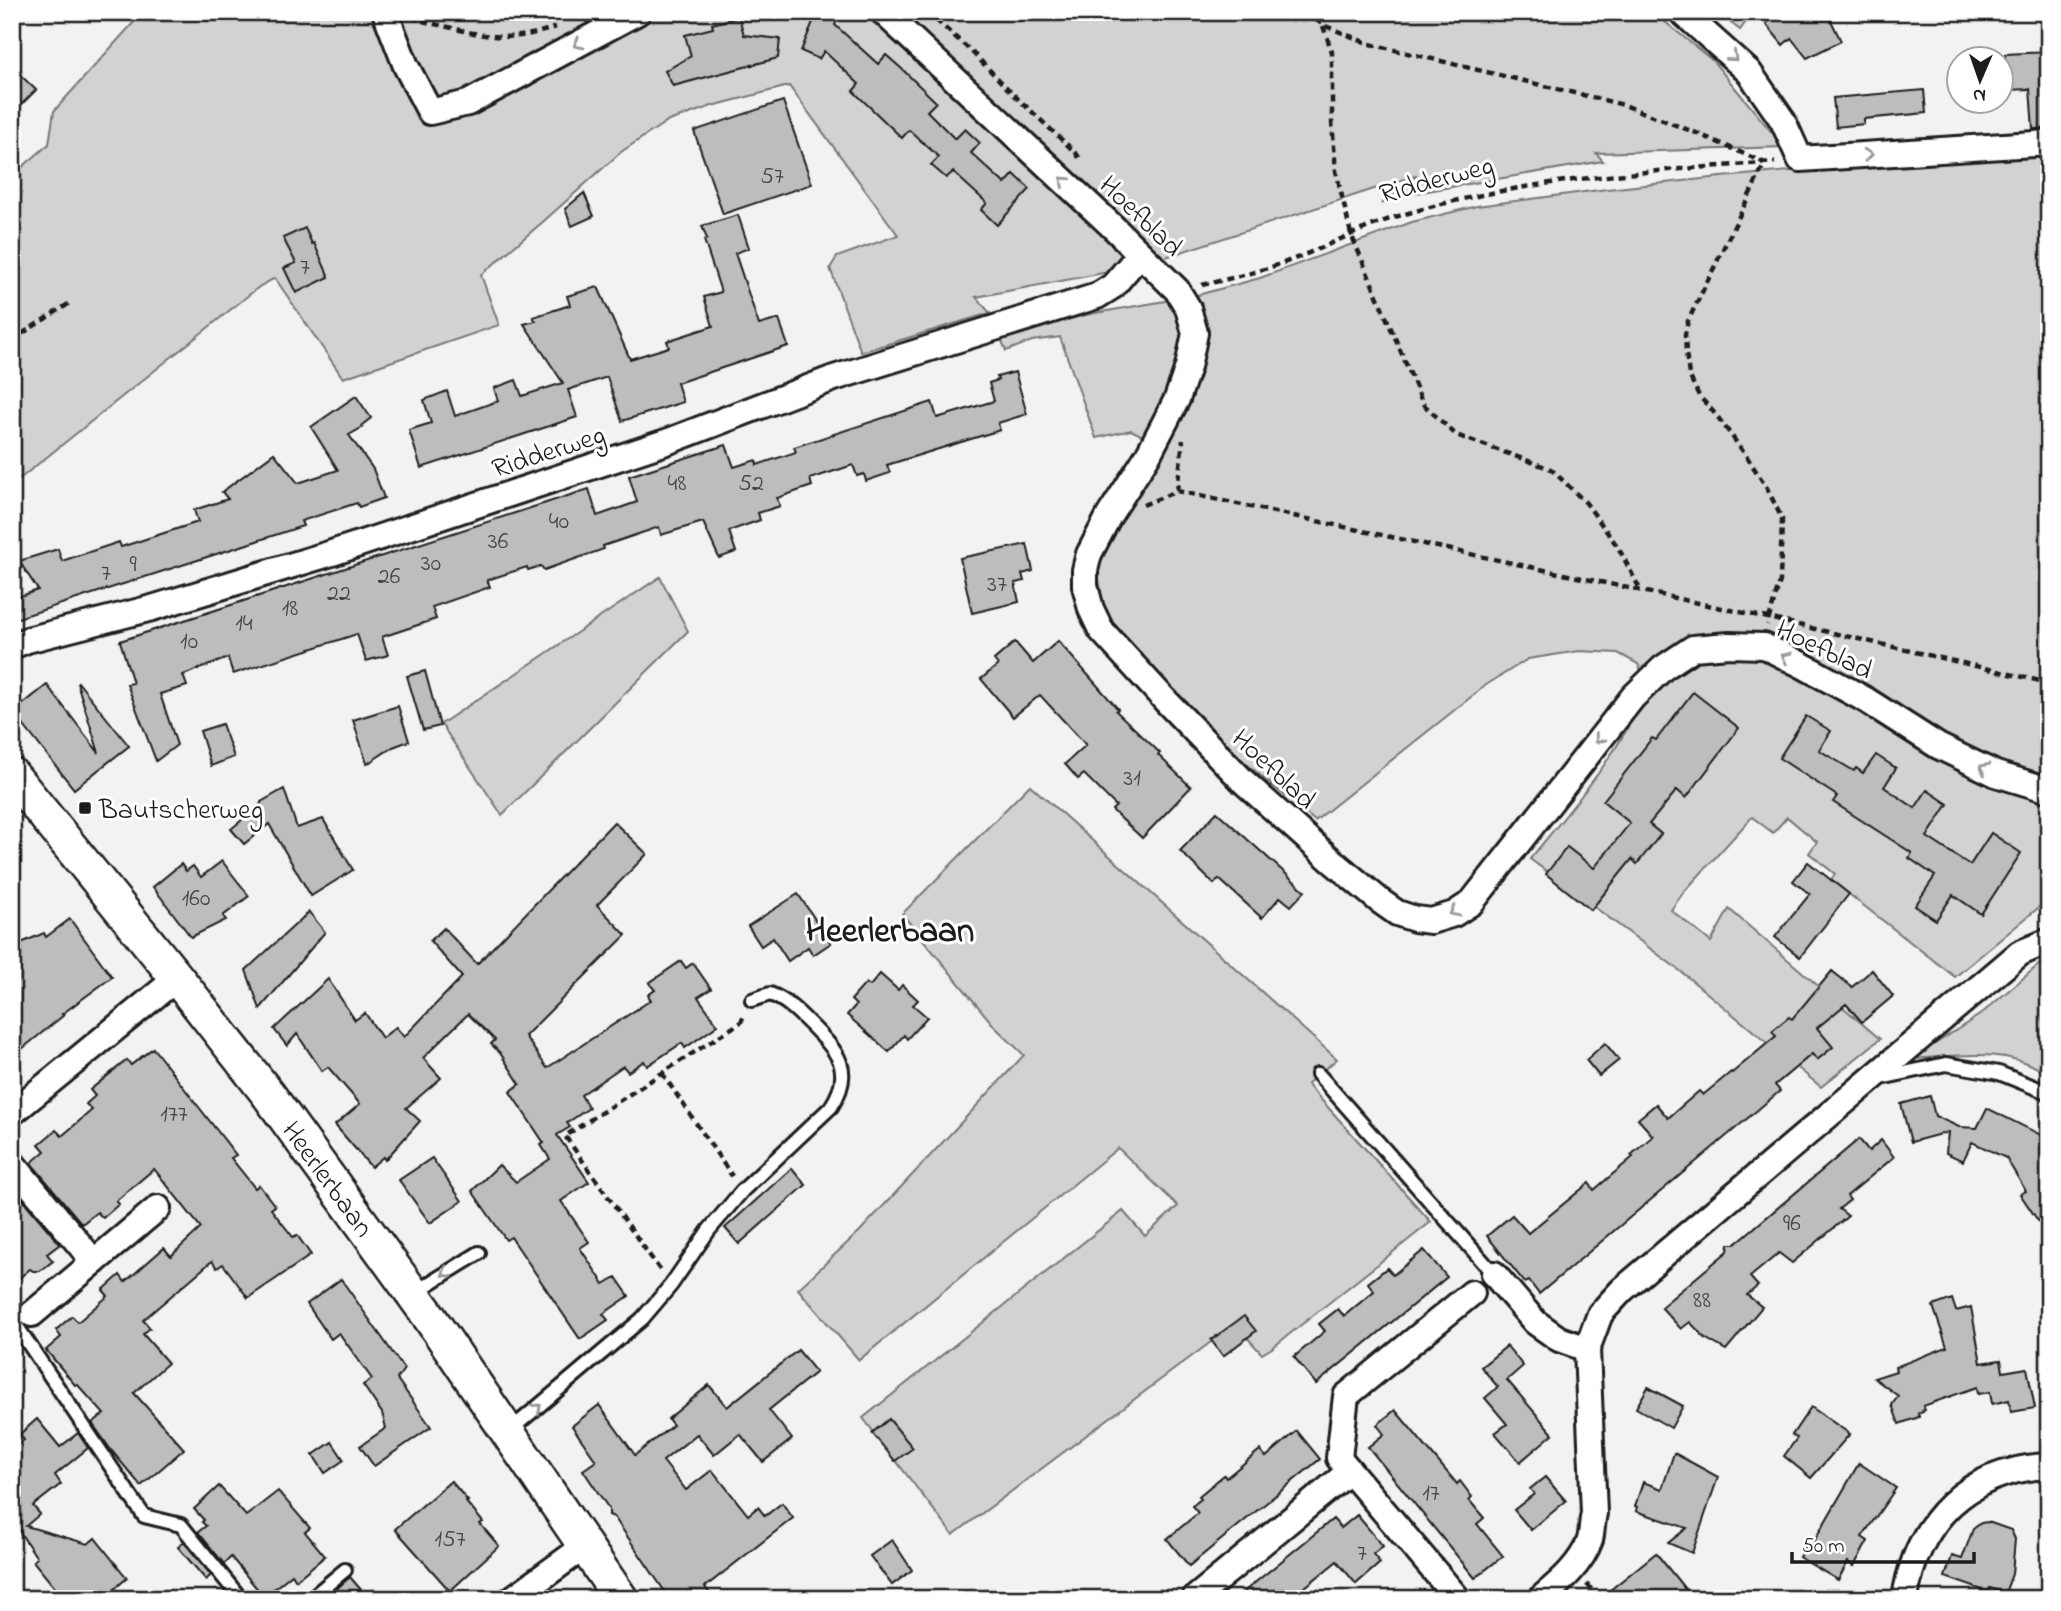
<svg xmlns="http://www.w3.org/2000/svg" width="2061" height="1611" viewBox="0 0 2061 1611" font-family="'Indie Flower',sans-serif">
  <rect width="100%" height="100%" fill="#f2f2f2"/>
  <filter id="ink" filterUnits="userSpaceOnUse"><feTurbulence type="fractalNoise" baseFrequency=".0143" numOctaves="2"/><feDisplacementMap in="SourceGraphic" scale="14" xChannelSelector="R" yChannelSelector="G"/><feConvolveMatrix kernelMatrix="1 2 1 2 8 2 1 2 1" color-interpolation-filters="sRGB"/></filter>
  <g filter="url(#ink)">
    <g fill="#d2d2d2" stroke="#777" stroke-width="2">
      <polygon points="143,12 1653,12 1713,61 1784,147 1596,153 1603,161 1410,194 1381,204 1417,175 1135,267 976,297 990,313 861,352 830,268 837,257 898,235 789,86 712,106 666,122 621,152 545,220 481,275 499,325 343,378 275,278 260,286 12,485 12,176 49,144 54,111"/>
      <polygon points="1717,12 1753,12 1740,30"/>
      <path d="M2049,149V899L1955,977L1831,880L1835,874L1809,853L1817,842L1787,817L1773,833L1752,817L1683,893L1671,910L1711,942L1729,909L1880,1039L1821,1087L1679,970L1530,859C1574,805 1621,752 1648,687L1638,664L1618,653L1579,651L1528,659L1486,685L1315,821L1207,731L1104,614L1097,566L1115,528L1163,446L1131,430L1096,438L1060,337L1032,341L1006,351L1000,336L1090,314L1194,296L1260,278L1412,222L1477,206L1607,189L1721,177Z"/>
      <polygon points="660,577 688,631 502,815 441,724"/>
      <polygon points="1030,785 1337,1059 1307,1084 1431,1222 1272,1348 1262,1354 1235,1324 953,1535 863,1418 1123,1211 1145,1236 1178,1206 1118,1148 859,1360 798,1289 860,1231 1024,1055 995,1027 902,914"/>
      <path d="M2049,961V1075C2009,1046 1957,1056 1912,1059L1981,1014L2041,963Z"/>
    </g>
    <g fill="#bdbdbd" stroke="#1c1c1c" stroke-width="2">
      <polygon points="817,12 840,12 835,25 878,64 886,55 902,69 936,102 927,111 955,139 965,129 980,143 971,153 1005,184 1014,174 1030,189 997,225 981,210 987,203 953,172 946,178 931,165 939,157 909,130 902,138 853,91 859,84 824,51 819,59 801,51"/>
      <polygon points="1776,12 1827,12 1841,41 1807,58 1791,38 1783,45 1766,24"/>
      <polygon points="739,17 744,35 780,39 778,58 673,86 665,71 691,56 685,35 713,28 712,24"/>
      <polygon points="2049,52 2049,128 2033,129 2030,89 2007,90 2005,54"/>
      <polygon points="12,67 36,90 12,114"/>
      <polygon points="1924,90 1926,113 1864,119 1864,124 1836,127 1833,98"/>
      <polygon points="783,101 812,184 723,214 694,131"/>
      <polygon points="584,193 594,216 572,226 565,209"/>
      <polygon points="738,215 749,248 735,253 759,325 779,319 788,346 677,383 683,402 622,421 607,377 568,390 577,417 421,468 409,430 431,423 424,400 447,391 455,416 498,401 494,388 516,380 522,396 563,383 524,324 536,321 533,317 570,305 567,296 598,287 630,359 669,347 667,341 713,326 704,297 721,292 704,240 707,239 702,226"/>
      <polygon points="305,228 312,244 314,243 329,277 296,293 284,268 296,263 283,238"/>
      <polygon points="1015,372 1027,414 998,423 1000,430 887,465 890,473 866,481 864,474 857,476 853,465 810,479 812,486 777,498 780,506 758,513 760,520 729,531 736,552 719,558 703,522 661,535 659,527 603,546 604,549 544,570 541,566 528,570 527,567 487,580 490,587 432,607 436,619 382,637 388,655 366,661 357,634 233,674 228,658 183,675 187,686 160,694 177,745 156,761 127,684 133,683 120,641 589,489 597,516 637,502 629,476 726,445 734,467 756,460 757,465 796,452 794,447 932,402 937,418 994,401 989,383 998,380 997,377"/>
      <polygon points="356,396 371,418 362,425 363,427 349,435 373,469 384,498 359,507 357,503 301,521 303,526 12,620 12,599 38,590 19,561 58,549 62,561 119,542 121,547 198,522 194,510 228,499 222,492 274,453 298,483 338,470 311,427"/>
      <polygon points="1027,544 1033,571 1022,574 1024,581 1015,583 1019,602 972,613 960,558"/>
      <polygon points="1058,641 1118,709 1116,711 1160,753 1158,755 1191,787 1142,838 1112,810 1116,806 1084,774 1078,779 1065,764 1086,745 1040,695 1013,717 981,679 998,665 994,660 1015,642 1033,663"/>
      <polygon points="425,671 440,726 423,730 407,676"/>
      <polygon points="78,682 129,746 74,789 13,712 47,685 99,753 77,683"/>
      <polygon points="1693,692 1739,728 1686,798 1677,790 1649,824 1661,834 1637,864 1632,859 1591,910 1546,874 1567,847 1594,868 1630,823 1603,801 1652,738 1656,740"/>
      <polygon points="398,706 409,741 393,747 367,764 353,720"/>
      <polygon points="1806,716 1831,731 1819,750 1854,771 1856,768 1863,773 1876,755 1896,768 1884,787 1915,808 1927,790 1948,804 1927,837 1970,865 1991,833 2021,853 1981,914 1953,895 1936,920 1915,906 1935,876 1909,858 1912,853 1833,802 1837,796 1779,758"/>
      <polygon points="222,724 234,757 211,766 200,731"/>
      <polygon points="284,789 297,828 323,819 353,870 311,896 269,824 244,844 231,829 261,804 261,802"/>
      <polygon points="1217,812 1305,891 1291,906 1280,897 1262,918 1219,879 1214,884 1180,851"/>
      <polygon points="614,822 647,854 597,905 626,935 525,1036 547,1068 651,1000 648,995 655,990 649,983 681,961 686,968 693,963 711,989 698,997 718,1025 685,1048 682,1043 647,1066 644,1061 628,1072 623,1066 581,1095 589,1108 567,1123 570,1127 557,1135 589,1182 561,1201 589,1242 580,1248 604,1284 616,1277 629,1296 603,1314 608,1320 580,1339 511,1237 506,1240 472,1191 499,1165 516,1182 550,1159 541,1145 544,1143 510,1092 520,1084 500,1053 491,1044 495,1040 468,1014 423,1058 441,1078 406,1108 420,1121 385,1160 383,1157 371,1167 335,1125 360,1104 328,1067 322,1071 297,1034 287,1046 274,1029 328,979 355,1020 365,1013 382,1038 396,1027 404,1037 462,977 430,941 444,928 477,964"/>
      <polygon points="222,861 249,896 223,916 226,920 191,937 153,887 181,864 186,871 193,866 201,877"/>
      <polygon points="1808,862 1849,894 1800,957 1775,937 1810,894 1793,881"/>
      <polygon points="798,894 831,943 813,955 808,947 788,961 773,938 761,946 748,926"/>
      <polygon points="309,912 325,932 260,1009 246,970"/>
      <polygon points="70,919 112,977 62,1014 64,1015 12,1057 12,947 44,933 46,937"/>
      <polygon points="1872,970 1893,996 1862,1022 1846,1004 1817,1028 1833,1047 1817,1060 1812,1054 1775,1085 1780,1091 1539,1294 1529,1281 1525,1283 1487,1236 1512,1215 1528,1233 1589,1183 1594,1190 1633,1157 1631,1155 1653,1136 1638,1119 1656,1104 1668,1118 1699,1091 1703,1095 1731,1072 1732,1073 1776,1036 1772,1031 1789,1017 1792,1019 1832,971 1852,987"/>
      <polygon points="880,974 898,990 902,985 918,1000 913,1005 927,1017 907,1039 904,1035 889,1052 847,1015 856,1005 851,1000 866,983 870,986"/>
      <polygon points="1605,1043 1619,1060 1599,1076 1586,1060"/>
      <polygon points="153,1048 236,1155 231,1158 255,1188 259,1185 275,1206 271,1209 293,1237 297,1235 311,1255 248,1298 223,1264 217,1268 212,1261 143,1320 150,1328 143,1334 168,1363 134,1393 184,1449 141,1486 111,1450 92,1423 104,1414 77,1384 75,1385 46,1350 61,1337 56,1330 72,1316 78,1322 108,1296 103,1290 120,1275 125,1282 164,1248 171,1256 201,1228 154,1169 116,1201 119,1204 103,1218 97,1212 82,1224 31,1163 45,1151 39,1144 56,1130 62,1136 92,1110 86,1104 95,1096 90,1090 127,1060 131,1065"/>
      <polygon points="1930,1096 1935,1116 1959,1127 1977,1128 1987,1108 2045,1137 2049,1142 2049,1237 2020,1194 2026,1191 2006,1158 1972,1142 1963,1161 1946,1153 1948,1132 1911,1142 1901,1104"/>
      <polygon points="1859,1139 1869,1151 1881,1140 1894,1157 1847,1196 1850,1200 1839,1209 1848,1216 1792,1263 1779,1253 1750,1277 1758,1286 1747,1295 1762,1307 1726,1350 1705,1338 1690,1322 1681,1329 1661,1307 1728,1251 1729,1244 1735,1244"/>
      <polygon points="432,1158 462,1201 430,1223 399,1180"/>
      <polygon points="792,1168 806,1185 739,1244 725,1228"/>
      <polygon points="12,1187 60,1244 47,1254 53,1261 40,1271 33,1271 30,1269 12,1284"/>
      <polygon points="1424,1250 1447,1277 1316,1384 1294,1357 1325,1331 1319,1324 1338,1309 1344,1316 1374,1291 1368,1283 1387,1268 1393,1275"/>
      <polygon points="341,1279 404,1369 397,1379 431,1427 374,1466 360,1446 386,1428 382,1413 363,1385 372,1379 339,1333 331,1339 307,1304"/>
      <polygon points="1952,1299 1956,1311 1971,1307 1981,1363 2001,1360 2003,1372 2027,1368 2035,1408 2011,1412 2009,1400 1992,1404 1990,1392 1978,1394 1977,1387 1923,1406 1925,1410 1918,1413 1919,1417 1899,1424 1892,1405 1898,1396 1874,1378 1896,1371 1895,1367 1947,1347 1933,1306"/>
      <polygon points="1244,1316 1256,1331 1223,1356 1211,1340"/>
      <polygon points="1507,1346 1523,1366 1507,1380 1553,1434 1520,1462 1495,1433 1507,1424 1485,1398 1498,1387 1481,1367"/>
      <polygon points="798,1350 816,1372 769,1410 792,1439 763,1462 740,1434 714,1455 697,1434 663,1461 686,1490 712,1470 748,1515 758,1507 765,1516 782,1503 793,1518 705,1587 714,1599 670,1599 614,1517 609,1515 609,1509 583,1470 596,1461 572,1426 599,1405 635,1455 673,1425 668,1419 709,1385 727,1407"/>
      <polygon points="1648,1387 1683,1406 1671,1428 1636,1408"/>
      <polygon points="1811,1407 1850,1434 1811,1478 1784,1456 1797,1438 1792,1435"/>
      <polygon points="1395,1410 1457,1484 1460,1481 1472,1497 1469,1500 1484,1518 1477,1524 1503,1556 1475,1578 1368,1447 1384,1434 1377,1425"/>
      <polygon points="37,1419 60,1447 78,1433 88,1448 55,1475 61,1484 33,1506 40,1514 26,1526 88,1544 95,1538 127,1578 113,1590 120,1599 64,1599 33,1561 37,1558 19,1531 12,1537 12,1449 24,1440 20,1434"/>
      <polygon points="889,1419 913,1448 895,1461 872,1433"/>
      <polygon points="1297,1431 1320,1459 1189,1566 1167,1539 1198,1513 1192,1506 1201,1499 1199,1496 1224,1475 1226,1478 1260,1450 1266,1457"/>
      <polygon points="332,1442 344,1460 325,1473 313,1455"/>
      <polygon points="1674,1453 1718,1477 1692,1553 1668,1543 1687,1528 1636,1511 1637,1507 1635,1506 1643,1482 1662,1489"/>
      <polygon points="1859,1463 1896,1488 1862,1537 1868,1541 1854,1566 1848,1562 1838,1580 1799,1557 1809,1538 1814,1541"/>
      <polygon points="1545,1477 1566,1501 1531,1530 1514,1510 1534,1494 1530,1489"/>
      <polygon points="451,1481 468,1501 466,1502 483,1522 480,1524 499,1546 450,1591 395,1529"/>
      <polygon points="219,1486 246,1516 278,1491 310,1528 305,1532 325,1556 296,1580 292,1574 264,1597 231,1557 224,1564 198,1532 206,1526 202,1522 204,1520 194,1509"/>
      <polygon points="1357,1515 1383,1546 1373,1554 1380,1563 1356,1584 1337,1561 1304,1588 1313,1599 1235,1599 1333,1519 1341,1528"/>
      <polygon points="1988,1522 2011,1530 2015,1539 2012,1574 2005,1593 1990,1588 1988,1592 1945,1577 1952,1556 1962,1559 1973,1529 1981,1523"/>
      <polygon points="892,1540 912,1570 892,1585 870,1556"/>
      <polygon points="184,1542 211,1575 206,1580 178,1547"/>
      <polygon points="1656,1553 1693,1599 1599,1599 1630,1574"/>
      <polygon points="350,1577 369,1599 339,1599 333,1592"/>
    </g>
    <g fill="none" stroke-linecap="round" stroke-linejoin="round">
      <defs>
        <g id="lane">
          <polyline points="1318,1074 1494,1274"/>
          <polyline points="1881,1078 1946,1064 1999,1073 2049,1093"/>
          <polyline points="414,1293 479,1253"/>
          <polyline points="12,1319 144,1516 181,1525 241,1599"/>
          <path d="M508,1432L642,1319L671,1285L709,1230L742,1191L831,1107C856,1069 836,1050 809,1023C797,1011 786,1000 770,994L752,1000"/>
          <polyline points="310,1599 345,1570"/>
        </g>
        <g id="street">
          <polyline points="385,12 406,66 430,112 468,103 638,12"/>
          <polyline points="883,12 1113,227 1177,290 1188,308 1195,333 1188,367 1177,399 1148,455 1110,514 1089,554 1085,570 1085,586 1091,609 1101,630 1165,700 1244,782 1331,860 1380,901 1397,913 1415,919 1431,921 1454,914 1471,903 1633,697 1663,668 1693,648 1729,645 1764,646 1802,665 1866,700 1938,746 1996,774 2049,790"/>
          <polyline points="1682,12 1749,72 1783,121 1800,159 2049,143"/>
          <polyline points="12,646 27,640 152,608 332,553 669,441 834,378 1097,296 1113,286 1140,254"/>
          <polyline points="12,1113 177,978"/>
          <polyline points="12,1163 94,1262"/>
          <polyline points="1494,1274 1535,1322 1559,1339 1587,1349"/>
          <polyline points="32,1314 158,1208"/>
          <polyline points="512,1599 585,1546"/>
          <polyline points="1194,1599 1350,1471"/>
          <polyline points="1458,1599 1339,1458 1346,1396 1472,1293"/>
          <path d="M1540,1599C1559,1583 1581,1565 1590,1540C1592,1532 1592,1521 1594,1513L1587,1349L1600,1314L1622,1290L2020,953L2049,941"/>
          <path d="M1905,1599C1916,1521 1969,1469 2049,1466"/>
        </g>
        <g id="secondary">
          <path id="s1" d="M12,775L177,978L268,1094L426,1312L621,1599"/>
        </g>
      </defs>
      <use href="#lane" stroke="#1c1c1c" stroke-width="18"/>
      <use href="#street" stroke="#1c1c1c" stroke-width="30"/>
      <use href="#secondary" stroke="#1c1c1c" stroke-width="38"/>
      <g stroke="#1c1c1c" stroke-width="4.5" stroke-dasharray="7 5" stroke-linecap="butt">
        <polyline points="927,12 971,51 1014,95 1076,153 1082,162"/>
        <polyline points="1306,12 1323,25 1370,44 1624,105 1699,134 1765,163 1688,321 1685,334 1686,353 1689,375 1699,396 1717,416 1745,454 1767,488 1782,519 1780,581 1767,625"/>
        <path d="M411,17C424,22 435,24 448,27C492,38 512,42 556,27"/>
        <polyline points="1323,26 1332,52 1332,122 1336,171 1351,234 1423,404 1456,435 1551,469 1586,503 1618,547 1641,591"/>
        <path d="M1202,285C1237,277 1271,269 1304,255C1340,240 1375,222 1412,212C1530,178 1654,171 1775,162"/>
        <polyline points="12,340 70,303"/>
        <polyline points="1177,491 1183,440"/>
        <polyline points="1143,505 1177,491 1768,618 2049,683"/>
        <polyline points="662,1073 732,1176"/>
        <polyline points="660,1270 565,1136 741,1022 745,1013"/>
        <polyline points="1587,1584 1599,1599"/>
      </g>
      <use href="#lane" stroke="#fff" stroke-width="12"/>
      <use href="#street" stroke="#fff" stroke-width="24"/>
      <use href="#secondary" stroke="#fff" stroke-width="33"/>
    </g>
    <defs><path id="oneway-chevron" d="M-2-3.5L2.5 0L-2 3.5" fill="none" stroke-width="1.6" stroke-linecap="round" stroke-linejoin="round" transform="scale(1.75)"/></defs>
    <g stroke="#999">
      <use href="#oneway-chevron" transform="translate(578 44) rotate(152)"/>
      <use href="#oneway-chevron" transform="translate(1733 57) rotate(41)"/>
      <use href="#oneway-chevron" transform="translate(1868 155) rotate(-4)"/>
      <use href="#oneway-chevron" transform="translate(1064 181) rotate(-137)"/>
      <use href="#oneway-chevron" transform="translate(1786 657) rotate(-154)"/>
      <use href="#oneway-chevron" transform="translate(1599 739) rotate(128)"/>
      <use href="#oneway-chevron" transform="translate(1984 768) rotate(-154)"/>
      <use href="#oneway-chevron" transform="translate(1454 912) rotate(152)"/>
      <use href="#oneway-chevron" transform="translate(446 1273) rotate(149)"/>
      <use href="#oneway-chevron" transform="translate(537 1408) rotate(-41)"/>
    </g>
  </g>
  <rect fill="#1c1c1c" stroke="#fff" stroke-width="2.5" x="78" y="801" width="14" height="14" rx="3.5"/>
  <g text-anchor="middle" stroke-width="6" stroke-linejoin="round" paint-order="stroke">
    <g font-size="24" fill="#444">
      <text x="772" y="183">57</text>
      <text x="305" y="274">7</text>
      <text x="677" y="490">48</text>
      <text x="751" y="490">52</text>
      <text x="559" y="528">40</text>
      <text x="498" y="548">36</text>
      <text x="431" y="570">30</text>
      <text x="133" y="571">9</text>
      <text x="106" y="580">7</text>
      <text x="389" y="583">26</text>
      <text x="997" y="591">37</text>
      <text x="339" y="600">22</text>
      <text x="290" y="615">18</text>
      <text x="244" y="630">14</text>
      <text x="189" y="648">10</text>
      <text x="1132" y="785">31</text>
      <text x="196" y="905">160</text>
      <text x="174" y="1121">177</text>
      <text x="1792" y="1230">96</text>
      <text x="1702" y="1307">88</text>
      <text x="1431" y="1500">17</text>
      <text x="450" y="1546">157</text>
      <text x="1362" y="1560">7</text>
    </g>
    <g font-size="28" fill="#1c1c1c" stroke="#fff">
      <text transform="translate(1436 178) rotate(-15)" y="10">Ridderweg</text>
      <text transform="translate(1142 215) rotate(44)" y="10">Hoefblad</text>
      <text transform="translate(548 450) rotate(-18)" y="10">Ridderweg</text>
      <text transform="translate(1825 648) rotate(26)" y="10">Hoefblad</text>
      <text transform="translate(1275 768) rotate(43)" y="10">Hoefblad</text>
      <text dy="10" stroke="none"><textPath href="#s1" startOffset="513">Heerlerbaan</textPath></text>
    </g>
    <g font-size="28" fill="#1c1c1c" stroke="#fff" text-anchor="start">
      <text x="99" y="818">Bautscherweg</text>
    </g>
    <g font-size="35" font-weight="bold" fill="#1c1c1c" stroke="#fff">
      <text x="890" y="941">Heerlerbaan</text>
    </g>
  </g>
  <rect width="2061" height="1611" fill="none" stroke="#fff" stroke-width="42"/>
  <rect x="21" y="21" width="2019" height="1569" fill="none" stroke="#1c1c1c" stroke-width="2.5" filter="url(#ink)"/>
  <g transform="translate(1980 80) rotate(182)"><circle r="33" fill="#ffffff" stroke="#a4a4a4" stroke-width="2"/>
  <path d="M0-5L12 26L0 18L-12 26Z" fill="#1c1c1c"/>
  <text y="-10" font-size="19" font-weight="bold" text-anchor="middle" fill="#1c1c1c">N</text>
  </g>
  <path d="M1792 1552v10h182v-10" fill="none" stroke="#1c1c1c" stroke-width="3.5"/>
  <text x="1802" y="1552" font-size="21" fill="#1c1c1c" stroke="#ffffff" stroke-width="5" paint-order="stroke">50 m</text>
</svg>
